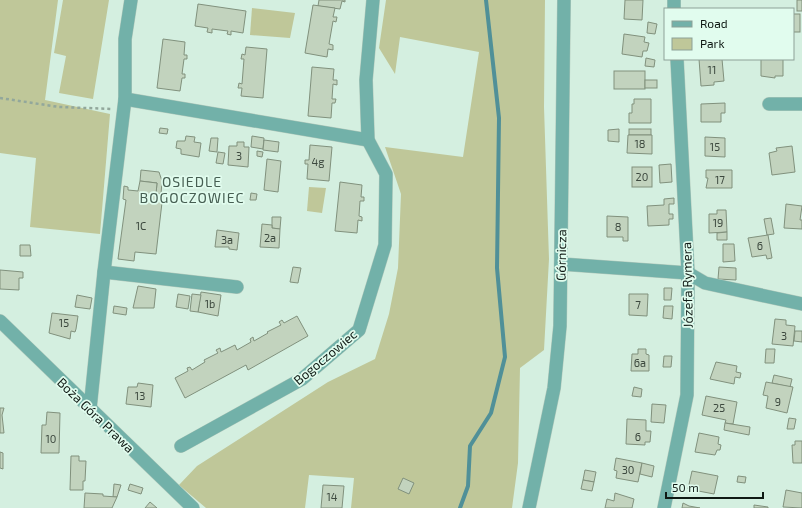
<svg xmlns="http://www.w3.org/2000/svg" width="802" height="508" viewBox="0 0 802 508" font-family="'Exo 2',sans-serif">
  <rect width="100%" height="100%" fill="#d4efe0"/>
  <g fill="#bfc799">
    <polygon points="0,0 58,0 45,100 110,114 100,234 30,227 36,158 0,153"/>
    <polygon points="63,0 109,0 93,99 59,93 66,56 54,53"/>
    <polygon points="386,0 545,0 544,107 549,259 544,350 520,368 518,463 512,508 351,508 354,478 309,475 305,508 206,508 179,485 197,466 328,382 375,359 389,314 398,268 401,194 385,147 463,157 479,52 400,37 395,74 379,48"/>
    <polygon points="252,8 295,13 290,38 250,35"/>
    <polygon points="309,187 326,188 322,213 307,211"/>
  </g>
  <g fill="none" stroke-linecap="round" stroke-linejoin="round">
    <polyline stroke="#509098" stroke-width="4" points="460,508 468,486 470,446 491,413 505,357 497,268 499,118 486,0"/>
  </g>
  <g fill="#c2d3be" stroke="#81917d">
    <polygon points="319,0 345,0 345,2 342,1 340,9 318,6"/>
    <polygon points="625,0 643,0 642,20 624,19"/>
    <rect x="797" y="0" width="5" height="11"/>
    <polygon points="198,4 246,11 243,33 231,31 231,35 227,34 228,31 212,29 212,33 207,32 208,28 195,26"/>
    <polygon points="313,5 335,8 333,17 337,17 336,22 333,21 329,44 333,45 333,50 328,49 327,57 305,53"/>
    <rect x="793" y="14" width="7" height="18"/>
    <polygon points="648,22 657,24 655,34 647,33"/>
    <polygon points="624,34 645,37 644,42 649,43 647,51 643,51 642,57 622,54"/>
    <polygon points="163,39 185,42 184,55 187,55 187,59 184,59 182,74 185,74 185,78 182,78 180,91 157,88"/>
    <polygon points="246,47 267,49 263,98 241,96 242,88 238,88 239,83 242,84 244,59 241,59 242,54 245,55"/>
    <polygon points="646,58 655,60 654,67 645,66"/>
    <polygon points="699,59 722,59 724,81 714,82 714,85 701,86"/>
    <polygon points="761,59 783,59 783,76 775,76 775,78 761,76"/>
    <polygon points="312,67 334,69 333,80 337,80 337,85 333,84 332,99 336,99 335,103 332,103 331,118 308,116"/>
    <rect x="614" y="71" width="31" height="18"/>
    <rect x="645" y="80" width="12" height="8"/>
    <polygon points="634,99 651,99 651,123 629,123 629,113 632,113 632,104 634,104"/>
    <polygon points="725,103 725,113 721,113 721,122 701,122 701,104"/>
    <polygon points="160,128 168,129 167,134 159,133"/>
    <polygon points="619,129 619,142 608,141 608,130"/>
    <rect x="629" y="129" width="22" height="6"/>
    <polygon points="628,135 652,135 652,154 627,153"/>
    <polygon points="186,136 195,137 194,142 201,143 199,157 181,154 181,149 176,148 177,141 185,141"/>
    <polygon points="252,136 264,138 263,149 251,147"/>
    <polygon points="705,137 725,138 725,157 705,156"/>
    <polygon points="211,138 218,138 217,152 209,151"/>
    <polygon points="264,140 279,142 278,152 263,150"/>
    <polygon points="237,142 244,142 244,147 249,147 248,167 228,165 229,146 237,146"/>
    <polygon points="310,145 332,147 329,181 307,179 308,164 305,164 305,160 309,160"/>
    <polygon points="792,146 795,172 772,175 769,153 777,151 776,148"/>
    <polygon points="257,151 263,152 262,157 257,156"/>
    <polygon points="218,152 225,153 223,164 216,163"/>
    <polygon points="267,159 281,161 278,192 264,190"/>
    <polygon points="671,164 672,182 660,183 659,165"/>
    <rect x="632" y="167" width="20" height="20"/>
    <polygon points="141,170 159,172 162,181 161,194 156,194 157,183 140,181"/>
    <polygon points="706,170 732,170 732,188 706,188 708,178 706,178"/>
    <polygon points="140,181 157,183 156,194 163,194 156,254 135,252 134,261 118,259 126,200 123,199 124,186 128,187 128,190 138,191"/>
    <polygon points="340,182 362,185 361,197 364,197 364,201 360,201 359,216 362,217 362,221 358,220 357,233 335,231"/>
    <polygon points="251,193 257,194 256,200 250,200"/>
    <polygon points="674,198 674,204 669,204 669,214 673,214 673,219 669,219 669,225 648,226 647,206 664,205 664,199"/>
    <polygon points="786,204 802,206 800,220 802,220 802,229 784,228"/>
    <polygon points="717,210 726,210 727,232 709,233 709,214 717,214"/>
    <polygon points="607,216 628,217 628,241 623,241 623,237 607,237"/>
    <polygon points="272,217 281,217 280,229 272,228"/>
    <polygon points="771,218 774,234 767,235 764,219"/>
    <polygon points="262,224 272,225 272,228 280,229 279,248 260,247"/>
    <polygon points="217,230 239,233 237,250 229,249 229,247 215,247"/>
    <polygon points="727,232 727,240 717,240 717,233"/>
    <polygon points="768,235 772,258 767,259 766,255 752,257 748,238"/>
    <polygon points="723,244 734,244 735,261 723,262"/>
    <polygon points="20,245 30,245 31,256 20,256"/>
    <polygon points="293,267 301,268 298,283 290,282"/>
    <polygon points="719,267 736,268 736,280 718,279"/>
    <polygon points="0,270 23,272 23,278 19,278 19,290 0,289"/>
    <polygon points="138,286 156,289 154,308 133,308"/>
    <polygon points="664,288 672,288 671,300 664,300"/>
    <polygon points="201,292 221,295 218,316 198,312"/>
    <polygon points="178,294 190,296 188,309 176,307"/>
    <polygon points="192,294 201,295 198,312 190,311"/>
    <polygon points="629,294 648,294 647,316 629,315"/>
    <polygon points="77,295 92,298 90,309 75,307"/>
    <polygon points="114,306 127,308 126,315 113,313"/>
    <polygon points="664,306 673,306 672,319 663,318"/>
    <polygon points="52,313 78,316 76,329 75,332 71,331 70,339 49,333"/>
    <polygon points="297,316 308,336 248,370 246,365 185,398 175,378 188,371 187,368 190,367 192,370 205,362 204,360 218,353 216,350 220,348 221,352 235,345 237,350 251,342 250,339 253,337 254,341 268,333 267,332 281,325 279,322 282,320 284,323"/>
    <polygon points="775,319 786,320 786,325 795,326 793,346 772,344"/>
    <polygon points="795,331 802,331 802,342 794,341"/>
    <polygon points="638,349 646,349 646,354 649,355 649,371 631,371 632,354 638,354"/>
    <polygon points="766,349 775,349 774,363 765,363"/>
    <polygon points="664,356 672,356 671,367 663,367"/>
    <polygon points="716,362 737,366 736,372 741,373 740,378 735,377 734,384 710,379"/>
    <polygon points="774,375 792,379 790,387 772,383"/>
    <polygon points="766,382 793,387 787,413 766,408 768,396 763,395"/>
    <polygon points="138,383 153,385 151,407 126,404 128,387 137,387"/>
    <polygon points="634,387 642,389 641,397 632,396"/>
    <polygon points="706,396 737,402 733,424 725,423 726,420 702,415"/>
    <polygon points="652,404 666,405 664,423 651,422"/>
    <polygon points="0,408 4,408 2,415 4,433 0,433"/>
    <polygon points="47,412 60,413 59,453 41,453 42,425 46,425"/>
    <polygon points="789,418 796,419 794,429 787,429"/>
    <polygon points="627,419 646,420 646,431 651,431 650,442 645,442 645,445 626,444"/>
    <polygon points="725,423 750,427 749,435 724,430"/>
    <polygon points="699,433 719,437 718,444 721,445 720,450 717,450 715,455 695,452"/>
    <polygon points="795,441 802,441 802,463 793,463 792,445 795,445"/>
    <polygon points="0,452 3,453 3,469 0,468"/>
    <polygon points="71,456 79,456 79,461 86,461 85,481 83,481 83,490 70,490"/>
    <polygon points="616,458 642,463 638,482 616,478 617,471 614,470"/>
    <polygon points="642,463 654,466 652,477 640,474"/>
    <polygon points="585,470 596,472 594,482 583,480"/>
    <polygon points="692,471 718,476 714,494 688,489"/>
    <polygon points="738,476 746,477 745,483 737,482"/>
    <polygon points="403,478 414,483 409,494 398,489"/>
    <polygon points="583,480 594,482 592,491 581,489"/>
    <polygon points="114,484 121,485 117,497 113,497"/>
    <polygon points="130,484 143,488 141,494 128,490"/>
    <polygon points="323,485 344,486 342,508 321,508"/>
    <polygon points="786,490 802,493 802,508 783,507"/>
    <polygon points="85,493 103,494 103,496 117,497 112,508 84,508"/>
    <polygon points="615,493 634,499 632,508 605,508 607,499 614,501"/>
    <polygon points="150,502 157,508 145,508"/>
    <polygon points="683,503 689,506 700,508 682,508"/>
    <polygon points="754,505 768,507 768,508 754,508"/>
  </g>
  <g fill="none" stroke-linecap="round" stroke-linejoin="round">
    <defs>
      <g id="minor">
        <polyline points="674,0 674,9"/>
        <polyline points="125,99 368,140"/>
        <polyline points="769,104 802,104"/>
        <polyline points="561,264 688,273 705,283 802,304"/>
        <polyline points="104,272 237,287"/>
        <polyline points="0,321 193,508"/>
        <polyline points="90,409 104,272 125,99 125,39 131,0"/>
        <polyline points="181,446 302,379 359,330 385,245 386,174 368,140 366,80 373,0"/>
        <polyline points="529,508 554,388 560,326 564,0"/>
        <polyline points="664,508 687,395 688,273 677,59"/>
      </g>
    </defs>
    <use href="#minor" stroke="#b1c8bb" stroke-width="14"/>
    <polyline stroke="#92a79b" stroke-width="2.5" stroke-dasharray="3 3" stroke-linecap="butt" points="0,98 59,107 113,109"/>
    <use href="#minor" stroke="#72b1a9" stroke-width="13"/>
  </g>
  <g text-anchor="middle" stroke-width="3.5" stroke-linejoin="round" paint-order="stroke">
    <g font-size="11" fill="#3c483e">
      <text x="712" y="74">11</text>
      <text x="640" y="148">18</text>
      <text x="715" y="151">15</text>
      <text x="239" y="160">3</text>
      <text x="318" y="166">4g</text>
      <text x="642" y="181">20</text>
      <text x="720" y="184">17</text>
      <text x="718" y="227">19</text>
      <text x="141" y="230">1C</text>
      <text x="618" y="231">8</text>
      <text x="270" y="242">2a</text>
      <text x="227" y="244">3a</text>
      <text x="760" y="250">6</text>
      <text x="210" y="308">1b</text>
      <text x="638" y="309">7</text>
      <text x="64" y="327">15</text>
      <text x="784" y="340">3</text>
      <text x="640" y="367">6a</text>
      <text x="140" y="400">13</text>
      <text x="778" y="406">9</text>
      <text x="719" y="412">25</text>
      <text x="638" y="441">6</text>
      <text x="51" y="443">10</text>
      <text x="628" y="474">30</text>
      <text x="332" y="501">14</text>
    </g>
    <g font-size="13" fill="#0f1914" stroke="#e1fcee">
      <text transform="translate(561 255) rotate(-89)" y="5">Górnicza</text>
      <text transform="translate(687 285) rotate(-91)" y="5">Józefa Rymera</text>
      <text transform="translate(325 357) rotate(-40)" y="5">Bogoczowiec</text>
      <text transform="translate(96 415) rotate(44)" y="5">Boża Góra Prawa</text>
    </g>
    <g font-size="14" letter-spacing="1" fill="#465e52" stroke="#e1fcee">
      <text x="192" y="187">OSIEDLE<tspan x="192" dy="16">BOGOCZOWIEC</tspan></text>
    </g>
  </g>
  <rect x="664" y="8" width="130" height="52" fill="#e1fcee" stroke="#8da197"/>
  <rect x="672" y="21" width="20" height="6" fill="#72b1a9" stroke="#8da197"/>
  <text x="700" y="28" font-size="12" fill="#0f1914">Road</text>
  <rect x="672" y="38" width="20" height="12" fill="#bfc799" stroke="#8da197"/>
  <text x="700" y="48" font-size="12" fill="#0f1914">Park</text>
  <path d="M666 492v6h97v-6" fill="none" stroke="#0f1914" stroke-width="2"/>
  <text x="672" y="492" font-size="12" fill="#0f1914" stroke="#e1fcee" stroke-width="3" paint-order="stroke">50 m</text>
</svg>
